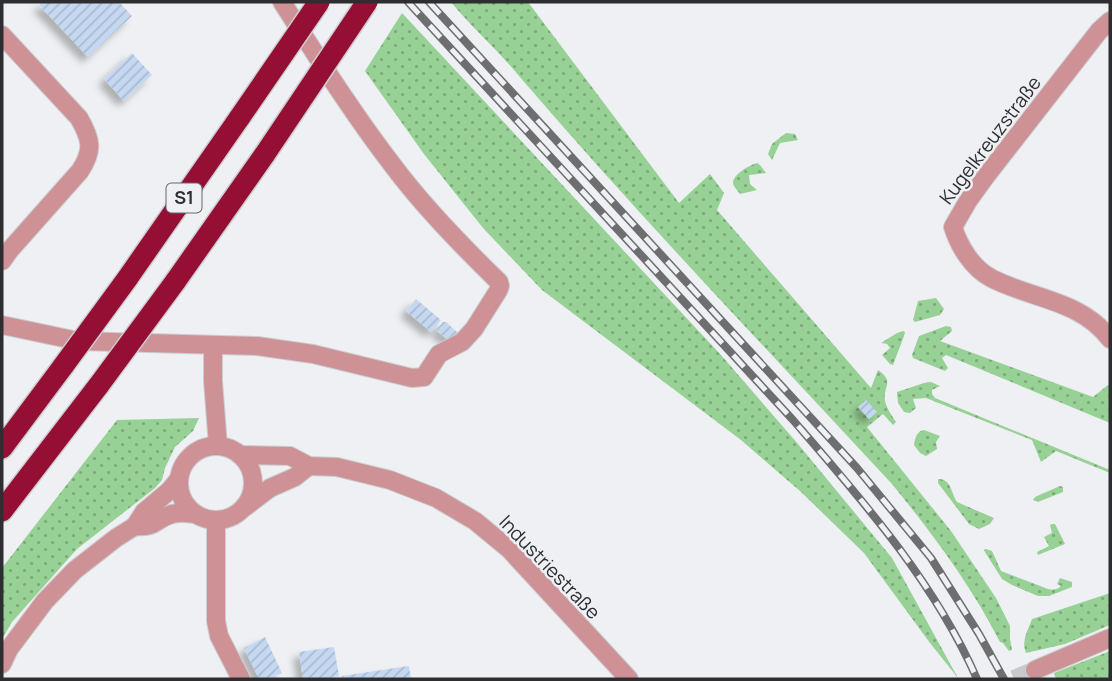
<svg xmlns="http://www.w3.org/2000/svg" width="1112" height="681" viewBox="0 0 1112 681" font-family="Manrope,sans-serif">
  <defs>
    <pattern id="grass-dots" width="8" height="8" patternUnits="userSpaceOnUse" patternTransform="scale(1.75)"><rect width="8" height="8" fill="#97d195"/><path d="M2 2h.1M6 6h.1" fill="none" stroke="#7caa7a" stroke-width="1.8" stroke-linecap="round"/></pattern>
    <pattern id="building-hatch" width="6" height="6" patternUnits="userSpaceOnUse" patternTransform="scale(1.75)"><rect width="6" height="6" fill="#c5d8f2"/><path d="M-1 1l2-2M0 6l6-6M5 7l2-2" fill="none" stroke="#aabad0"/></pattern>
    <filter id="shadow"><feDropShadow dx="-6" dy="6" stdDeviation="3.5" flood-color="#0004"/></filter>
  </defs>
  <rect width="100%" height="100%" fill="#eef0f3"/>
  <g fill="url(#grass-dots)">
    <path d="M451,2H528L679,203L710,174L724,193L717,210L871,388L878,370C895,382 883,385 885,401C887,409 892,416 896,422L893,425L883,414L867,427L951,531L996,598L1010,626V639L1012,650L1009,651L1003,643L1000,642C971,585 932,533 892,484C767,349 639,216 519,76C498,50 472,28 451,2Z"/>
    <polygon points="402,13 721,355 798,444 892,558 958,678 930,643 864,553 800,491 741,440 542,290 483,228 424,154 365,71"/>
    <polygon points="786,133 795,134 798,140 780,143 772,160 768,154 772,144"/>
    <path d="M757,163L760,165L766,173L749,175L750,184L757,190L740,194C738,191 733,186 733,183C733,174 750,165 757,163Z"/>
    <polygon points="936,298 944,309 940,315 915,322 913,320 918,301"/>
    <polygon points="946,326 951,327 952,331 940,341 1093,397 1108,385 1110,386 1110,423 946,355 942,358 948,368 945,371 913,358 912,355 919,336"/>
    <polygon points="903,331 905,332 904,336 893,365 890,364 882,355 890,348 887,344 881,343 897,333"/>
    <polygon points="931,382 940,386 932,390 932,394 935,398 1110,470 1110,473 1056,451 1041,462 1032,440 926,398 913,399 916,408 910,413 904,412 898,403 897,392 924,383"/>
    <polygon points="199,418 193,431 175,447 165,468 162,480 155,488 77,549 12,622 2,639 2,568 117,420"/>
    <path d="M924,430L940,436L936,442L937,449L926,456L920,453L914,445C915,438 917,431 924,430Z"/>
    <path d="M938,479C951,478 951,493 957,502L994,518L990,524L979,529L969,524L938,483Z"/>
    <polygon points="1060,486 1063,487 1063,492 1038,502 1033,500 1035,497"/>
    <polygon points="1052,524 1055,524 1065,544 1038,555 1037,552 1049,546 1044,537 1052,533 1050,525"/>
    <path d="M986,549L992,551L1001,571L1048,589C1053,590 1057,590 1061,586L1057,584L1060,578L1072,582V587L1049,596H1038L1012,585L1002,579L985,552L984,550Z"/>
    <path d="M1110,593V625L1065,644L1026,653C1021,641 1028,630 1032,619Z"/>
    <polygon points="1110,651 1110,679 1056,679 1054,673"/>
  </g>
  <g fill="url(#building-hatch)" filter="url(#shadow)">
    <polygon points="43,2 119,2 132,16 88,57 39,5"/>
    <polygon points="132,53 152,75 124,101 104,79"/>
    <polygon points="416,299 441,320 431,332 406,311"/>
    <polygon points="443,322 446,322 457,332 457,335 451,342 436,330"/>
    <polygon points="866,400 877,412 869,419 858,407"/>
    <polygon points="265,637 282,673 269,679 259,679 244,648"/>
    <polygon points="334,647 339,676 319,679 303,679 299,652"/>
    <polygon points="409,666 411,679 342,679 342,676"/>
  </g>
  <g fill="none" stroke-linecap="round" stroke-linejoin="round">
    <polyline stroke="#c8c9cc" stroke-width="18" stroke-dasharray="18 9" stroke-linecap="butt" points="1014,679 1035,670"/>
    <defs>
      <g id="minor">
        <path d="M1110,21L1099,31L986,176L968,201L953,227C959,246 972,268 991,278C1031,299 1081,300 1110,339"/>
        <path d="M2,35L79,118C91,139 94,150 80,171L9,251L2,261"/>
        <path d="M2,325L78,341L257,346L313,354L412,378L424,377L439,354L462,342L474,329L498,291L500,286L499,282C463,247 424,207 394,167C353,114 318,58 282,2"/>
        <polyline points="213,345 213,381 218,446"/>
        <circle cx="216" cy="483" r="37"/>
        <polyline points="240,455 290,456 309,466 337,467 390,480 436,498 475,521 509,549 629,679"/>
        <polyline points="245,507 270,488 295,477 309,466"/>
        <polyline points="216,521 216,621 219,636 241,679"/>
        <path d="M135,526C157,528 155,519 172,514C180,512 187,513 195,514"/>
        <polyline points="2,664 9,649 45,601 75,570 116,538 135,526 144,512 169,491 179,479"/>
        <polyline points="1035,670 1110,638"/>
      </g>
      <g id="highway">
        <polyline points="127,279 240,117"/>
        <polyline points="175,282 265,154"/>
        <polyline points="2,448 64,365"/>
        <polyline points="2,511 99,385"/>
      </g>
    </defs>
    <use href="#minor" stroke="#cbcdd0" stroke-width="20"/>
    <use href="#highway" stroke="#cbcdd0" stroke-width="24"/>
    <use href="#minor" stroke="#ce9296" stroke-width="18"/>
    <use href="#highway" stroke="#950e34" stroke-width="21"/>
    <defs>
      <g id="rail">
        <path d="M408,2L793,420C862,500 934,581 977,679"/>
        <polyline points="429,2 857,468 931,558 979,634 1004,679"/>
      </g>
    </defs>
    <use href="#rail" stroke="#6e6e71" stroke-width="8"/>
    <use href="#rail" stroke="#eef0f3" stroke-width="5" stroke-dasharray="16" stroke-linecap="butt"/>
    <defs>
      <g id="highway-bridge">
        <polyline points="240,117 319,2"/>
        <polyline points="265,154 367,2"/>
        <polyline points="64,365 127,279"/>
        <polyline points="99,385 175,282"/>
      </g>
    </defs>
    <use href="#highway-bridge" stroke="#cbcdd0" stroke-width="24" stroke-linecap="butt"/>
    <use href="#highway-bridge" stroke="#950e34" stroke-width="21"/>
  </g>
  <g text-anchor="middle" stroke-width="5" stroke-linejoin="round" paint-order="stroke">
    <rect fill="#eef0f3" stroke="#68686a" stroke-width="2" x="166.5" y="183.5" width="35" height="29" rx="5"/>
    <g font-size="18" font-weight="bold" fill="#2e2e30">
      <text x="184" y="204">S1</text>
    </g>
    <g font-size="19" fill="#2e2e30" stroke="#eef0f3">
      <text transform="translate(990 140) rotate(-53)" y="7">Kugelkreuzstraße</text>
      <text transform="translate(550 567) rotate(46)" y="7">Industriestraße</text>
    </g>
  </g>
  <rect width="1112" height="681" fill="none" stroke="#2e2e30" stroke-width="7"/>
</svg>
